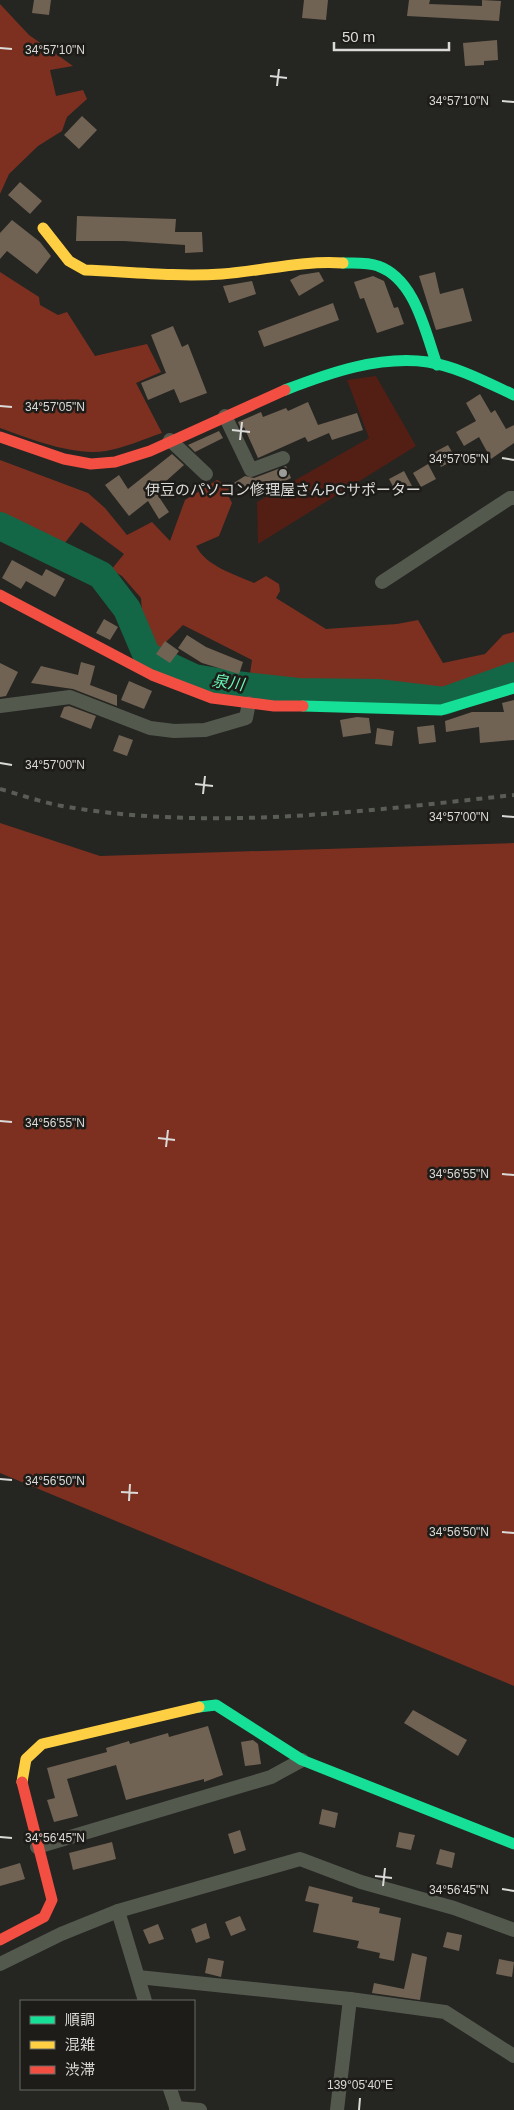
<svg xmlns="http://www.w3.org/2000/svg" width="514" height="2110" viewBox="0 0 514 2110" font-family="Arial,'Noto Sans JP',sans-serif">
  <rect width="100%" height="100%" fill="#252522"/>
  <polygon fill="#531f14" points="376,376 416,446 258,544 257,502 369,438 347,380"/>
  <g fill="#7d3020">
    <polygon points="0,4 29,35 73,66 50,70 56,96 83,90 87,99 67,117 62,131 38,146 9,174 0,194"/>
    <path d="M0,272L39,297L40,305L58,315L67,312L95,356L147,344L161,372L136,383L162,433C144,439 124,448 106,451C73,456 30,439 0,428Z"/>
    <path d="M0,460L88,493L105,508L127,535L152,522L170,541L185,500L217,480L229,487L228,495L232,503L219,536L196,546C206,566 234,574 254,583L266,576L279,584L280,591L276,598L326,629L397,624L418,620L443,663L485,654L503,635L514,632V668L497,677L445,695L249,680L252,660L183,625L159,649L143,628L141,598L122,576L111,570L124,554L81,522L61,548L0,518Z"/>
    <polygon points="0,823 100,856 514,843 514,1686 0,1473"/>
  </g>
  <g fill="none" stroke-linecap="round" stroke-linejoin="round">
    <polyline stroke="#136746" stroke-width="28" points="0,526 101,575 127,609 147,656 194,678 236,685 298,692 378,693 444,701 514,676"/>
  </g>
  <g fill="#716353">
    <polygon points="34,0 51,0 49,15 32,13"/>
    <polygon points="304,0 328,0 326,20 302,18"/>
    <polygon points="409,0 430,0 429,4 482,6 482,0 501,1 499,21 407,16"/>
    <polygon points="497,40 498,60 484,61 484,65 465,66 463,43"/>
    <polygon points="82,116 97,130 79,149 64,135"/>
    <polygon points="20,182 42,201 30,214 8,195"/>
    <polygon points="77,216 176,219 175,232 202,232 203,252 185,253 185,245 124,241 76,241"/>
    <polygon points="12,220 40,242 51,256 37,274 7,251 0,259 0,233"/>
    <polygon points="319,272 324,281 299,296 290,280 300,275"/>
    <polygon points="435,272 440,294 463,288 472,321 436,330 419,276"/>
    <polygon points="373,276 384,281 394,308 398,307 404,324 377,333 364,298 360,299 354,282"/>
    <polygon points="252,281 256,294 229,303 223,286"/>
    <polygon points="333,303 339,320 264,347 258,331"/>
    <polygon points="173,326 182,347 188,344 207,393 180,403 174,389 148,400 141,383 166,373 151,335"/>
    <polygon points="480,394 491,413 495,410 506,429 514,425 514,443 491,459 479,437 464,446 456,432 476,421 466,403"/>
    <polygon points="308,402 318,425 357,413 363,430 332,440 329,433 308,442 305,437 258,458 244,427 241,429 238,422 261,412 263,417 286,408 288,411"/>
    <polygon points="219,431 223,438 195,452 188,445"/>
    <polygon points="448,445 456,459 441,467 433,453"/>
    <polygon points="172,454 184,465 155,491 169,512 159,519 148,501 129,516 105,485 119,475 128,489"/>
    <polygon points="428,464 436,479 421,487 413,473"/>
    <polygon points="286,466 291,478 259,494 256,487 247,492 232,484 245,476 254,478"/>
    <polygon points="404,471 412,486 397,494 389,479"/>
    <polygon points="12,560 42,576 46,569 65,579 55,597 26,581 21,589 2,578"/>
    <polygon points="104,619 118,627 110,640 96,633"/>
    <polygon points="187,635 206,647 243,662 239,674 202,663 178,648"/>
    <polygon points="165,641 179,651 170,663 156,654"/>
    <polygon points="81,662 95,666 90,685 117,695 117,706 73,689 31,683 41,666 78,675"/>
    <polygon points="0,663 18,672 6,696 0,697"/>
    <polygon points="129,681 152,691 144,709 121,700"/>
    <polygon points="514,700 514,740 480,743 479,727 446,732 445,721 472,712 504,712 502,703"/>
    <polygon points="69,706 96,716 91,729 60,717 64,707"/>
    <polygon points="357,717 369,718 371,733 343,737 340,720"/>
    <polygon points="434,725 436,742 419,744 417,727"/>
    <polygon points="377,728 394,731 392,746 375,744"/>
    <polygon points="119,735 133,740 127,756 113,751"/>
    <polygon points="413,1710 467,1740 458,1756 404,1723"/>
    <polygon points="208,1726 223,1775 204,1782 204,1779 126,1800 116,1765 67,1779 78,1816 54,1822 47,1800 55,1798 47,1768 107,1752 106,1748 129,1741 130,1744 168,1733 169,1737"/>
    <polygon points="253,1740 258,1744 261,1764 245,1766 241,1742"/>
    <polygon points="322,1809 338,1813 335,1828 319,1824"/>
    <polygon points="240,1830 246,1850 234,1854 228,1834"/>
    <polygon points="399,1832 415,1835 411,1850 396,1847"/>
    <polygon points="112,1842 116,1859 73,1870 69,1853"/>
    <polygon points="440,1849 455,1853 452,1868 436,1864"/>
    <polygon points="20,1863 25,1879 0,1886 0,1869"/>
    <polygon points="309,1886 353,1897 352,1902 380,1908 379,1913 401,1918 394,1961 379,1958 380,1953 357,1948 359,1941 313,1932 319,1904 305,1901"/>
    <polygon points="240,1916 246,1930 231,1936 225,1922"/>
    <polygon points="206,1923 210,1938 196,1943 191,1929"/>
    <polygon points="158,1924 164,1939 149,1944 143,1930"/>
    <polygon points="447,1932 462,1935 459,1951 443,1947"/>
    <polygon points="412,1953 427,1957 420,2000 372,1993 374,1983 404,1989"/>
    <polygon points="208,1958 224,1961 221,1977 205,1973"/>
    <polygon points="499,1959 514,1962 512,1977 496,1974"/>
  </g>
  <g fill="none" stroke-linecap="round" stroke-linejoin="round">
    <g stroke="#54594e" stroke-width="14">
      <polyline points="225,416 251,470 283,458"/>
      <polyline points="170,440 206,474"/>
      <polyline points="382,582 510,498 514,498"/>
      <polyline points="0,706 70,697 150,728 174,731 205,730 246,718 249,703"/>
      <polyline points="37,1847 271,1777 302,1760"/>
      <polyline points="118,1911 145,2001"/>
      <polyline points="0,1964 61,1934 118,1911 300,1859 361,1882 454,1908 514,1930"/>
      <polyline points="138,1977 350,1999 445,2012 514,2056"/>
      <polyline points="170,2089 177,2110"/>
      <polyline points="176,2108 200,2110"/>
      <polyline points="337,2110 350,1999"/>
    </g>
    <g stroke="#16e098" stroke-width="11">
      <path d="M343,263C354,263 368,262 378,266C415,279 425,331 437,365"/>
      <path d="M285,390C329,373 380,355 428,362C458,367 486,382 514,395"/>
      <polyline points="303,706 441,710 514,688"/>
      <polyline points="199,1707 216,1705 302,1760 514,1844"/>
    </g>
    <g stroke="#ffcf43" stroke-width="11">
      <path d="M43,228L69,261L85,270C130,272 177,277 222,274C263,271 302,260 343,263"/>
      <polyline points="22,1782 26,1759 42,1744 199,1707"/>
    </g>
    <g stroke="#f24e42" stroke-width="11">
      <polyline points="0,437 64,459 91,464 115,462 150,451 285,390"/>
      <polyline points="0,595 152,675 212,698 274,706 303,706"/>
      <polyline points="0,1940 44,1917 52,1900 22,1782"/>
    </g>
    <path stroke="#5a5c56" stroke-width="4" stroke-dasharray="6 6" stroke-linecap="butt" d="M0,789C21,795 41,802 62,806C211,832 365,811 514,795"/>
  </g>
  <path fill="none" stroke="#dbdad8" stroke-width="2" d="M0,48L12,49M270,76L287,78M277,86L279,69M502,101L514,102M0,406L12,407M232,430L250,432M240,440L242,422M502,458L514,460M0,763L12,765M195,784L213,786M203,794L205,776M502,816L514,817M0,1121L12,1122M158,1138L175,1140M166,1147L168,1130M502,1174L514,1175M0,1479L12,1480M121,1492L138,1493M129,1501L130,1484M502,1532L514,1533M0,1837L12,1838M375,1876L392,1878M383,1886L385,1868M502,1889L514,1891M359,2110L360,2098"/>
  <circle fill="#9b9b98" stroke="#1d1c18" stroke-width="2" cx="283" cy="473" r="5"/>
  <g text-anchor="middle" stroke-width="5" stroke-linejoin="round" paint-order="stroke">
    <g font-size="15" fill="#dbdad8" stroke="#1d1c18">
      <text x="283" y="495">伊豆のパソコン修理屋さんPCサポーター</text>
    </g>
    <g font-size="16" font-style="italic" fill="#68f8b7" stroke="#1d1c18">
      <text transform="translate(228 682) rotate(8)" y="6">泉川</text>
    </g>
  </g>
  <g font-size="12" text-anchor="middle" fill="#dbdad8" stroke="#1d1c18" stroke-width="5" stroke-linejoin="round" paint-order="stroke">
    <text x="55" y="54">34°57'10"N</text>
    <text x="459" y="105">34°57'10"N</text>
    <text x="55" y="411">34°57'05"N</text>
    <text x="459" y="463">34°57'05"N</text>
    <text x="55" y="769">34°57'00"N</text>
    <text x="459" y="821">34°57'00"N</text>
    <text x="55" y="1127">34°56'55"N</text>
    <text x="459" y="1178">34°56'55"N</text>
    <text x="55" y="1485">34°56'50"N</text>
    <text x="459" y="1536">34°56'50"N</text>
    <text x="55" y="1842">34°56'45"N</text>
    <text x="459" y="1894">34°56'45"N</text>
    <text x="360" y="2089">139°05'40"E</text>
  </g>
  <rect x="20" y="2000" width="175" height="90" fill="#1d1c18" stroke="#696865"/>
  <rect x="30" y="2016" width="25" height="8" fill="#16e098" stroke="#696865"/>
  <text x="65" y="2025" font-size="15" fill="#dbdad8">順調</text>
  <rect x="30" y="2041" width="25" height="8" fill="#ffcf43" stroke="#696865"/>
  <text x="65" y="2050" font-size="15" fill="#dbdad8">混雑</text>
  <rect x="30" y="2066" width="25" height="8" fill="#f24e42" stroke="#696865"/>
  <text x="65" y="2075" font-size="15" fill="#dbdad8">渋滞</text>
  <path d="M334 42v8h115v-8" fill="none" stroke="#dbdad8" stroke-width="2.5"/>
  <text x="342" y="42" font-size="15" fill="#dbdad8" stroke="#1d1c18" stroke-width="4" paint-order="stroke">50 m</text>
</svg>
